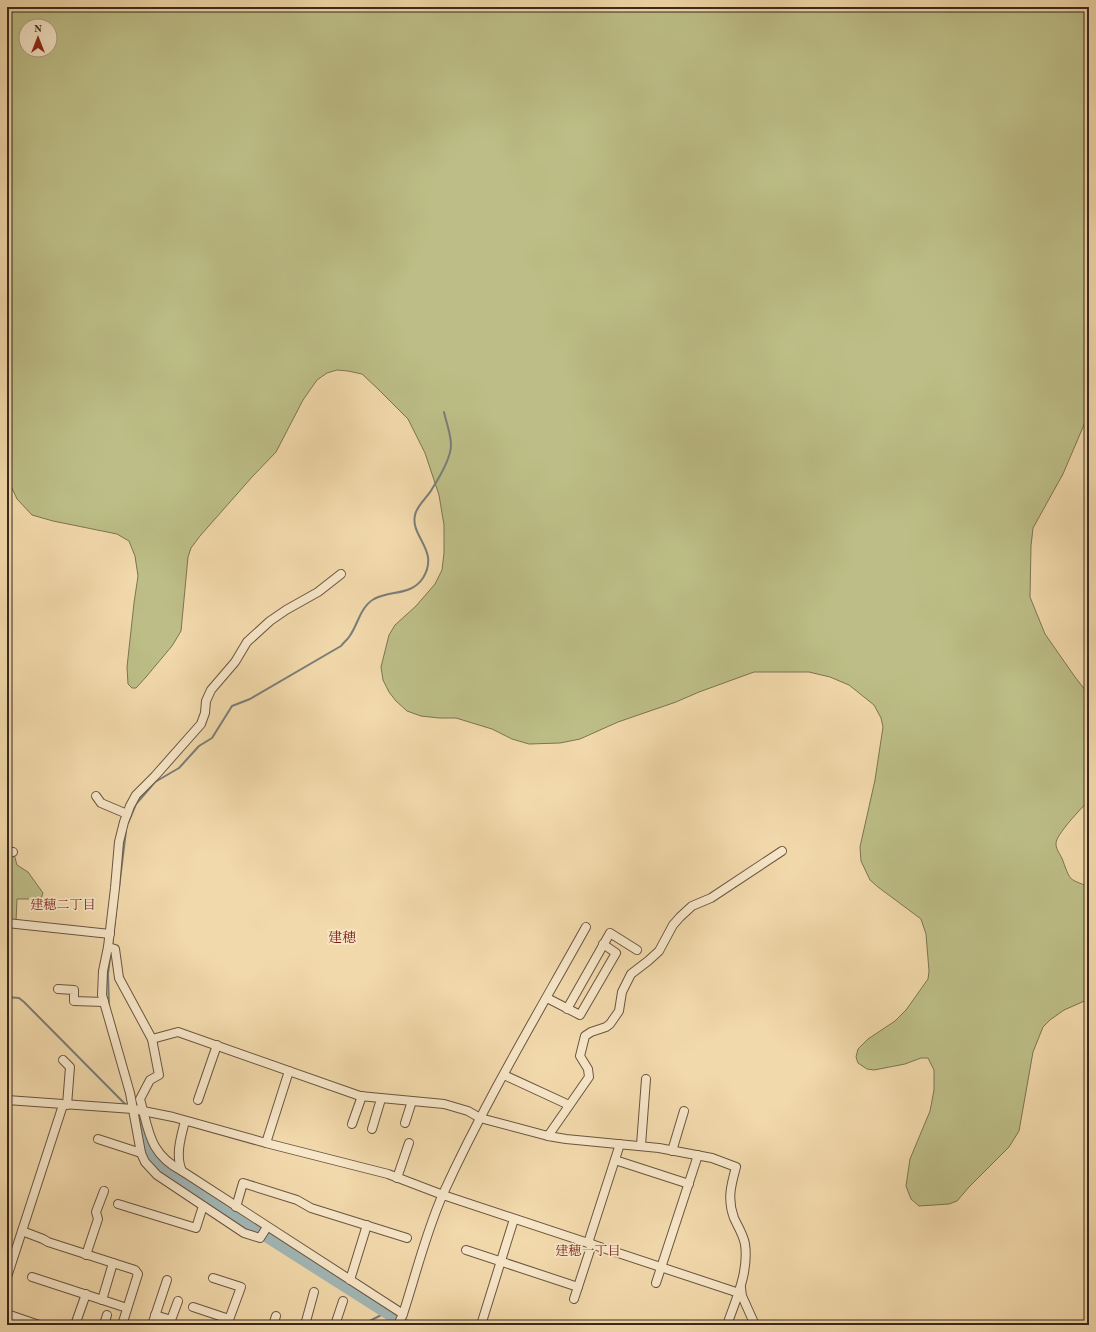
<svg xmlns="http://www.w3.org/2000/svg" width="1096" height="1332" viewBox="0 0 1096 1332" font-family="'Old Standard TT','Noto Serif JP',serif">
  <rect width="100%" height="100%" fill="#f2d9ab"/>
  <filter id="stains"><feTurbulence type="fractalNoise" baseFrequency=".005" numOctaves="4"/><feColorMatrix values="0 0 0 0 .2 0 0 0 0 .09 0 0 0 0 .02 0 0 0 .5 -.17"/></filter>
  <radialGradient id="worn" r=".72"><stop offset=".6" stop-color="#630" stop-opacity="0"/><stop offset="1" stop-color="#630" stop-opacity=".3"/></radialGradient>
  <g fill="#bdbe87" stroke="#7c7452" fill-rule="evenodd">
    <path d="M7,7H1089V413L1063,474L1033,528L1031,546L1030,597L1045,634L1075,677L1089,695V800C1082,808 1055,835 1056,844C1056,850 1061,855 1063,861C1071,883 1069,878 1089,887V999L1064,1010L1050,1020L1043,1027L1033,1052L1019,1131L1009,1147L969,1187L957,1201L949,1204L919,1206L911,1199L906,1186L910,1159L930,1111L934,1090V1070L928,1058H921L905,1064L874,1070L867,1069L858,1063L856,1057L858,1049L868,1039L895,1021L906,1010L928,979L929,971L926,934L921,919L878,887L870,880L861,861L860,847L875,780L883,727L881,718L874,705L849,685L830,677L809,672H754L699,692L676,702L618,722L580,739L560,743L529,744L512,739L492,729L456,718H439L421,716L407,711L396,701L389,692L383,680L381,667L389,635L395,625L416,606L435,584L442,570L444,553V525L439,495L425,453L408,419L378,389L362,374L348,371L337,370L327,373L317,380L303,400L276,452L252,477L200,536L191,548L188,557L181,631L172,646L146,677L136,688H132L128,684L127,667L134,603L138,576L135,556L129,541L117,534L53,521L32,515L17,499L7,477ZM26,26H50V50H26Z"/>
    <polygon points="14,854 17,865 28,872 43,893 41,899 17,899 16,922 7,921 7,855"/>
  </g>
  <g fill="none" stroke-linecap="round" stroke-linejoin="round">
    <g stroke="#797e79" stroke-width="2">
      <path d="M128,823L136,804L155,782L179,768L199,746L212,738L232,706L250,699L341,646C343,643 347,640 349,637C358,625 360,607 374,599C391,590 411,596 423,578C440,550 410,537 415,515C417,505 427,498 432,489C439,478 451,458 451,445C451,434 446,422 444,412"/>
      <polyline points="119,888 126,831"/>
      <polyline points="112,946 117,903"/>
      <polyline points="7,997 19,998 24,1002 127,1106"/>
      <polyline points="109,1007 108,974 111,950"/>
      <polyline points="362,1325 387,1312"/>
    </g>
    <polyline stroke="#a2b7b6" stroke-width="12" points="139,1118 145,1139 153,1156 167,1173 406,1325"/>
    <defs>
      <g id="street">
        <polyline points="96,796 101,803 127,814"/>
        <polyline points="7,853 13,852"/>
        <polyline points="7,923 110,934"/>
        <path d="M108,947L115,949L119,978L152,1039L178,1032L360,1096L444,1104L468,1111L480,1118L548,1136L566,1139L659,1148L712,1158L736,1167C731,1185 727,1199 734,1218C738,1227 743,1234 745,1244C749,1272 736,1299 727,1325"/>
        <polyline points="58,989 74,990 74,1001 104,1002"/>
        <polyline points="547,998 580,1015 616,953 603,944"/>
        <polyline points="567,1009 610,933 637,950"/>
        <path d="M152,1039L159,1075L150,1080L140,1099C149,1131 149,1154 182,1171"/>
        <polyline points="63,1060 70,1067 67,1105"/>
        <polyline points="504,1075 569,1105"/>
        <polyline points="7,1100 133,1109 173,1117 266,1143 388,1174 443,1195 739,1293"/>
        <polyline points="198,1100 217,1045"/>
        <path d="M185,1121C181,1136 175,1156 182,1171L403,1314"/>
        <polyline points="405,1123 412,1101"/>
        <polyline points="352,1124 362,1096"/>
        <polyline points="372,1129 381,1099"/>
        <polyline points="548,1136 589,1077 588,1069 580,1056 585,1036 591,1032 606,1027 610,1024 619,1011 622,992 631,974 648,961 659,951 673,925 680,917 692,906 711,898 782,851"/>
        <polyline points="98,1139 141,1153"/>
        <polyline points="266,1143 289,1071"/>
        <polyline points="641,1145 646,1079"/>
        <polyline points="672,1151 684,1111"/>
        <polyline points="615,1160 689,1184"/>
        <polyline points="397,1178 409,1143"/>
        <polyline points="118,1204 196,1228 203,1206"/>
        <polyline points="236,1207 243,1183 297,1200 311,1208 407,1238"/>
        <polyline points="267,1227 260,1238 244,1233 157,1175 145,1162 141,1153 130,1093 102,995 103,971 108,947 115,888 119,842 124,822 130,806 136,795 155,776 201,724 205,713 206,701 211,690 235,662 247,642 270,621 286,610 318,592 341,574"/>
        <polyline points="22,1231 43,1239 48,1242 135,1270 138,1274 122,1325"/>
        <polyline points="588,1243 620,1144"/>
        <polyline points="466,1250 578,1287"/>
        <polyline points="86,1255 98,1219 96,1212 104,1191"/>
        <polyline points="7,1277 63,1105"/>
        <polyline points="32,1277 127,1308"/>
        <polyline points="213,1278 241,1287 227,1325"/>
        <polyline points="350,1280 367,1225"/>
        <polyline points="656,1283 698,1155"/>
        <polyline points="741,1288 742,1296 755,1325"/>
        <polyline points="574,1299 592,1244"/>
        <polyline points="102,1300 113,1263"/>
        <polyline points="193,1307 229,1319"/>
        <polyline points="7,1314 39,1325"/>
        <polyline points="155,1315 171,1320 178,1301"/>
        <polyline points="75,1325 86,1294"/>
        <polyline points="104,1325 107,1315"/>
        <polyline points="152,1325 167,1280"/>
        <polyline points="273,1325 276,1316"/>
        <polyline points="305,1325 314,1292"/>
        <polyline points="335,1325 343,1301"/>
        <path d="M398,1325L403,1314C416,1274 426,1232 443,1194C485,1102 537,1015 586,927"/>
        <polyline points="481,1325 514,1219"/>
      </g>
    </defs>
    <use href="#street" stroke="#695541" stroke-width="10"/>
    <use href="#street" stroke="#f7e6c8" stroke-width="8"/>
  </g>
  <g text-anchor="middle" stroke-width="3.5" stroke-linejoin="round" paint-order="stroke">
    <g font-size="13" fill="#7a1f14" stroke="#f7e6c8">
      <text x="63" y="909">建穂二丁目</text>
      <text x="588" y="1255">建穂一丁目</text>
    </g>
    <g font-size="14" fill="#7a1f14" stroke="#f7e6c8">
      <text x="342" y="942">建穂</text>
    </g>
  </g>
  <rect width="1096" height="1332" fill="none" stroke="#f2d9ab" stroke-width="24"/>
  <rect x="8" y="8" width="1080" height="1316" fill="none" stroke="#3b291e" stroke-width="2"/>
  <rect x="12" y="12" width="1072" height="1308" fill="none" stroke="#3b291e"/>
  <g transform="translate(38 38)"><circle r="19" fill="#f7e6c8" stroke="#ac9a84"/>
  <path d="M0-3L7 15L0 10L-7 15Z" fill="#8f2418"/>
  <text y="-6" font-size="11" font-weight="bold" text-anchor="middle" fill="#3b291e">N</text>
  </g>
  <rect width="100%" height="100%" filter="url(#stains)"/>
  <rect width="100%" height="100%" fill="url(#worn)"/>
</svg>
